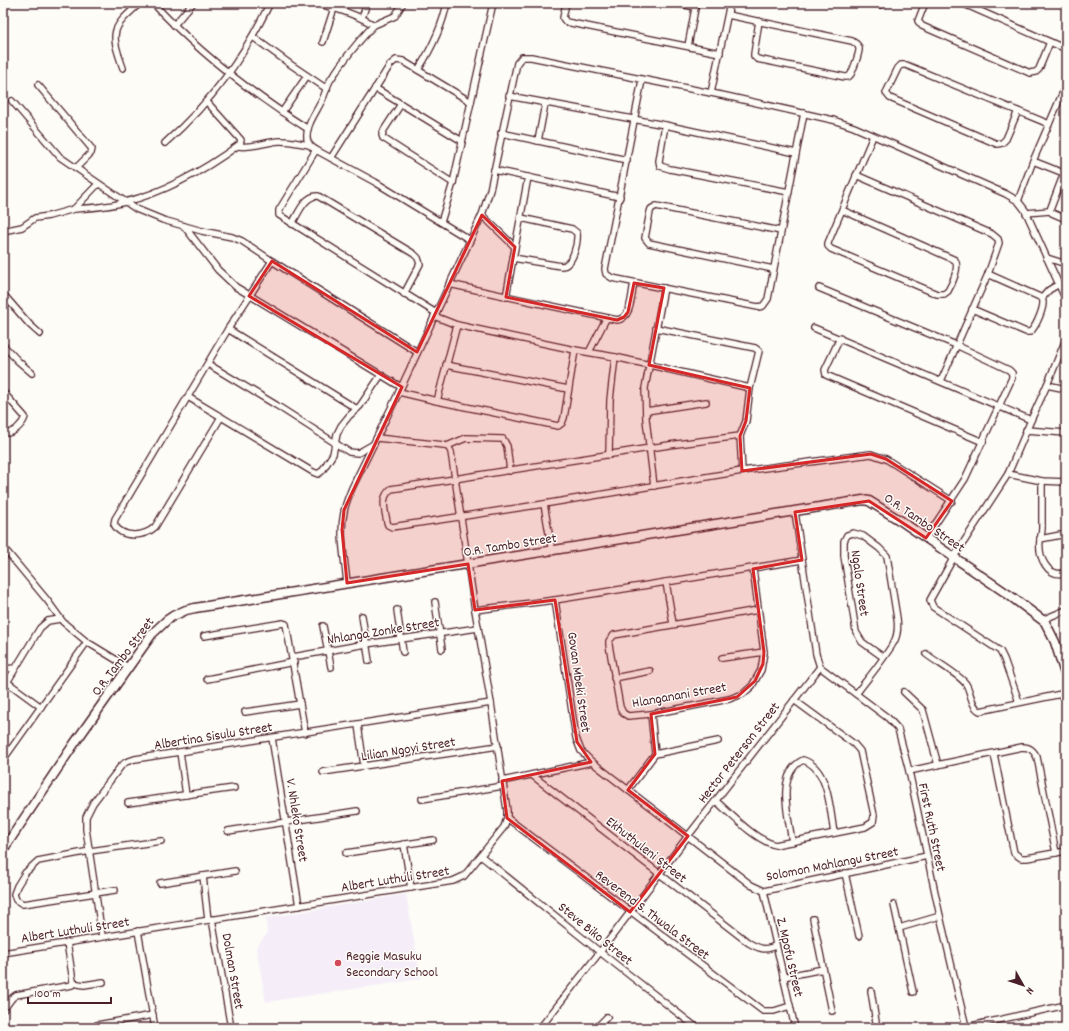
<svg xmlns="http://www.w3.org/2000/svg" width="1069" height="1031" viewBox="0 0 1069 1031" font-family="Dekko,sans-serif">
  <rect width="100%" height="100%" fill="#fdfcf7"/>
  <filter id="ink" filterUnits="userSpaceOnUse"><feTurbulence type="fractalNoise" baseFrequency=".025" numOctaves="2"/><feDisplacementMap in="SourceGraphic" scale="8" xChannelSelector="R" yChannelSelector="G"/><feConvolveMatrix kernelMatrix="1 2 1 2 8 2 1 2 1" color-interpolation-filters="sRGB"/></filter>
  <g filter="url(#ink)">
    <polygon fill="#f5eef9" points="406,894 421,979 266,1002 256,947 267,934 266,918"/>
    <g fill="none" stroke-linecap="round" stroke-linejoin="round">
      <defs>
        <g id="street">
          <path d="M153,3C199,53 251,93 308,129"/>
          <path d="M315,3C336,8 356,14 374,25"/>
          <path d="M403,3L395,16L374,25L371,28C357,43 343,61 331,79C326,87 325,96 320,104C315,114 306,126 307,138C307,144 311,147 316,150L375,182L470,240"/>
          <polyline points="566,3 563,18 566,22 720,53"/>
          <polyline points="675,3 695,7"/>
          <polyline points="873,3 881,5 885,3"/>
          <polyline points="925,3 918,21 922,26 1030,73 1036,72 1039,69 1050,42"/>
          <polyline points="962,3 1066,49"/>
          <path d="M728,15L852,41C855,43 858,44 859,48C860,52 853,70 851,74C849,77 848,77 845,77L757,59L754,56V54L759,21"/>
          <polyline points="362,18 367,3"/>
          <polyline points="174,25 193,3"/>
          <polyline points="253,37 290,64 327,89"/>
          <polyline points="323,42 334,8"/>
          <polyline points="688,46 696,3"/>
          <path d="M123,68C110,31 111,29 140,3"/>
          <path d="M418,70C432,48 442,28 447,3"/>
          <polyline points="642,80 605,269 606,274 612,278 758,307 763,306 768,299 804,113"/>
          <polyline points="38,85 92,149 91,153 76,168"/>
          <polyline points="375,88 462,141"/>
          <polyline points="711,93 730,3"/>
          <polyline points="509,96 665,125 796,153"/>
          <polyline points="12,101 60,157 136,209 163,220 202,231 232,237 242,241 272,261 417,352"/>
          <polyline points="401,104 384,130 382,135 383,138 453,183"/>
          <polyline points="1018,111 1006,139 1002,143 997,144 890,98 886,93 898,68 901,65 906,65 1049,124"/>
          <polyline points="282,112 307,76"/>
          <polyline points="665,125 659,161 660,166 670,169 789,192"/>
          <polyline points="501,133 627,160"/>
          <polyline points="538,141 545,104"/>
          <path d="M165,143C212,101 242,60 270,3"/>
          <path d="M238,146C252,148 258,144 272,142C283,139 297,143 309,145"/>
          <polyline points="316,150 279,210 279,215 436,313"/>
          <polyline points="331,158 390,65 396,60 403,61 471,102"/>
          <polyline points="1033,161 1066,174"/>
          <polyline points="494,170 620,197"/>
          <polyline points="1064,173 1050,210 1052,213 1066,219"/>
          <polyline points="856,175 992,234 998,239 999,243 988,274 941,381"/>
          <polyline points="1018,201 1033,161 1066,85"/>
          <path d="M74,209C91,208 109,207 125,202C166,192 206,169 240,144L241,140L207,102"/>
          <path d="M842,210L955,260C960,267 952,284 948,291L944,294H937L831,249L828,246V243L873,136"/>
          <polyline points="1026,213 1050,211"/>
          <polyline points="482,215 515,247"/>
          <polyline points="441,222 453,183 493,3"/>
          <path d="M292,224C298,214 305,195 318,196L414,254L418,258L420,264L404,294"/>
          <polyline points="184,226 218,270 236,287 401,387"/>
          <polyline points="3,231 22,227 35,218 49,216 74,209 98,184"/>
          <path d="M513,258L561,266C573,266 578,243 577,233L572,229L521,218"/>
          <polyline points="1047,258 1066,264"/>
          <polyline points="773,269 649,243 645,238 650,212 651,209 656,206 781,231"/>
          <path d="M449,284L617,320C632,318 631,295 634,283"/>
          <polyline points="819,288 956,345 1009,370 1012,373 1012,378 965,479 926,538"/>
          <polyline points="3,294 30,325 40,334"/>
          <polyline points="506,297 528,177"/>
          <polyline points="1042,298 1049,290 1059,284"/>
          <path d="M972,309L1026,332H1030C1036,327 1046,305 1042,298L988,274"/>
          <polyline points="434,316 457,325 575,350 615,357 750,388"/>
          <polyline points="656,328 755,348 759,351 750,388 746,421 740,436 742,471"/>
          <polyline points="814,328 1031,420"/>
          <polyline points="228,329 357,409"/>
          <polyline points="840,338 825,370 826,375 983,442"/>
          <polyline points="3,345 18,361 32,373"/>
          <polyline points="589,352 606,319"/>
          <polyline points="208,364 276,405 349,452 358,453 374,444"/>
          <polyline points="446,365 568,389"/>
          <polyline points="1047,385 1066,389"/>
          <path d="M3,392L25,417C23,424 14,433 7,433L3,430"/>
          <polyline points="399,392 437,401 558,426 562,423 564,418 575,350"/>
          <polyline points="188,397 313,472 318,474 322,471 333,454 337,434 341,426 349,416 360,406 381,375"/>
          <polyline points="437,401 457,325"/>
          <polyline points="646,411 706,402"/>
          <path d="M221,417L155,527C144,537 122,539 114,524L115,519L228,329L272,261"/>
          <polyline points="1026,430 1066,433"/>
          <path d="M740,436L669,445L391,489C380,498 385,510 387,522L388,525L392,527L544,504L742,471L871,454L886,459L952,501"/>
          <polyline points="447,446 466,438 503,439 507,446 510,471"/>
          <polyline points="609,455 610,400 615,357"/>
          <polyline points="1008,474 1042,481 1066,482"/>
          <path d="M1042,481C1042,496 1042,512 1042,528C1042,533 1041,536 1040,540C1038,557 1047,578 1066,573"/>
          <polyline points="654,486 646,419 645,388 664,288"/>
          <polyline points="544,504 552,551"/>
          <polyline points="1065,534 1066,542"/>
          <polyline points="1040,539 1066,534"/>
          <polyline points="3,547 47,600 63,622 87,642 128,667"/>
          <polyline points="753,569 764,652 761,670 752,686 743,694 729,699 651,714 628,716 623,713 620,707 609,645 609,641 614,635 758,610"/>
          <polyline points="666,582 673,624"/>
          <path d="M347,583C345,560 339,535 344,512C345,504 349,496 352,488L399,392L482,215L490,190L517,63L522,57H531L726,96L833,120L854,127L1006,194L1018,201L1025,210L1066,300"/>
          <polyline points="555,600 576,738 581,751 592,762 751,885 764,891 927,856"/>
          <polyline points="435,602 442,649"/>
          <polyline points="397,610 403,652"/>
          <polyline points="475,610 555,600 802,560"/>
          <polyline points="362,616 369,661"/>
          <polyline points="1042,620 1066,610"/>
          <polyline points="323,626 331,667"/>
          <polyline points="204,636 283,623 286,624 305,733"/>
          <path d="M926,654C936,662 960,675 966,684C971,692 971,707 980,711L1066,693"/>
          <polyline points="293,657 366,644 478,628"/>
          <polyline points="722,658 764,652"/>
          <polyline points="820,667 888,718 898,729 909,771 940,916 966,1027"/>
          <polyline points="3,669 15,668"/>
          <polyline points="614,678 650,671"/>
          <polyline points="207,679 294,662"/>
          <polyline points="7,682 41,707"/>
          <polyline points="3,689 40,628 48,621 60,619"/>
          <polyline points="904,692 923,710 938,765"/>
          <path d="M856,694C868,678 886,657 895,640C898,633 898,625 897,618L887,556L879,548L863,536L853,533L847,535L844,541V556L856,632L862,642L883,657"/>
          <polyline points="1019,702 1004,659 1000,651 933,607 930,600 954,557 1008,474 1031,420 1047,385 1066,339"/>
          <polyline points="245,712 300,704"/>
          <polyline points="358,725 364,766"/>
          <polyline points="272,738 299,906"/>
          <polyline points="180,752 186,795"/>
          <polyline points="655,754 718,741"/>
          <polyline points="994,754 1014,853 1021,858 1027,858 1066,851"/>
          <polyline points="3,760 87,642"/>
          <path d="M909,771L1022,747C1030,747 1033,750 1037,757L1056,853"/>
          <polyline points="323,772 498,746"/>
          <path d="M532,775L749,943C758,948 766,952 776,945"/>
          <polyline points="502,781 592,762"/>
          <polyline points="628,790 655,754 651,714"/>
          <polyline points="422,799 503,786"/>
          <path d="M716,801C732,815 754,839 775,845L865,827L873,822L874,815L860,751L854,744L794,700"/>
          <polyline points="128,803 234,788"/>
          <polyline points="507,818 763,1011 774,1011 790,1006"/>
          <polyline points="228,831 357,811"/>
          <path d="M792,842C789,818 775,774 803,760C829,768 830,810 834,833"/>
          <polyline points="404,844 411,888"/>
          <polyline points="346,853 433,840"/>
          <polyline points="481,856 600,952 697,1028"/>
          <polyline points="845,873 859,936"/>
          <polyline points="203,876 208,920"/>
          <polyline points="160,883 235,871"/>
          <polyline points="115,890 23,904 16,900 14,894 17,886 25,873 38,861 90,851 161,841"/>
          <polyline points="764,891 795,1028"/>
          <polyline points="894,905 913,992"/>
          <polyline points="212,919 231,1028"/>
          <polyline points="813,919 832,1011"/>
          <polyline points="899,928 940,916"/>
          <polyline points="138,931 155,1028"/>
          <polyline points="102,936 86,829 86,817 93,803 121,766 126,762 135,759 491,703"/>
          <polyline points="3,953 453,881 464,876 504,827 507,818 507,810 491,703 475,610 451,452 449,448 444,445 377,438"/>
          <polyline points="783,977 823,969"/>
          <polyline points="73,983 84,985 103,982"/>
          <polyline points="871,991 877,1028"/>
          <polyline points="3,1010 12,998 16,995 72,985 73,981 67,942"/>
          <polyline points="97,1025 153,1015"/>
          <polyline points="540,1028 600,952 688,836 820,667 816,654 795,512"/>
          <polyline points="596,1028 607,1017"/>
          <polyline points="962,1028 1066,1005"/>
        </g>
        <polyline id="secondary" points="3,850 74,744 152,634 167,620 173,616 186,610 195,608 863,500 869,501 901,521 1009,595 1045,622 1055,642 1066,677"/>
      </defs>
      <use href="#street" stroke="#4a1f2b" stroke-width="8"/>
      <use href="#secondary" stroke="#4a1f2b" stroke-width="11"/>
      <use href="#street" stroke="#fdfcf7" stroke-width="5.5"/>
      <use href="#secondary" stroke="#fdfcf7" stroke-width="8"/>
    </g>
  </g>
  <path fill="#d62828" fill-opacity="0.2" stroke="#d62828" stroke-width="3" stroke-linejoin="round" d="M482,215L515,247L506,297L617,320L624,317L628,312L634,283L664,288L649,365L750,388L746,421L740,436L742,471L871,454L886,459L952,501L926,538L869,501L795,512L802,560L753,569L764,652L763,664L755,681L737,697L651,714L655,754L628,790L688,836L630,912L507,818L502,781L591,762L577,742L555,600L475,610L468,564L347,583L342,530L344,510L402,387L249,296L272,261L417,352Z"/>
  <circle fill="#d1495b" stroke="#fdfcf7" stroke-width="1.5" cx="338" cy="963" r="4"/>
  <g text-anchor="middle" stroke-width="3" stroke-linejoin="round" paint-order="stroke">
    <g font-size="14" fill="#4a1f2b" stroke="#fdfcf7">
      <text transform="translate(925 522) rotate(34)" y="5">O.R. Tambo Street</text>
      <text transform="translate(510 544) rotate(-9)" y="5">O.R. Tambo Street</text>
      <text transform="translate(861 583) rotate(82)" y="5">Ngalo Street</text>
      <text transform="translate(383 630) rotate(-9)" y="5">Nhlanga Zonke Street</text>
      <text transform="translate(122 656) rotate(-53)" y="5">O.R. Tambo Street</text>
      <text transform="translate(580 682) rotate(82)" y="5">Govan Mbeki Street</text>
      <text transform="translate(679 694) rotate(-10)" y="5">Hlanganani Street</text>
      <text transform="translate(213 735) rotate(-9)" y="5">Albertina Sisulu Street</text>
      <text transform="translate(408 748) rotate(-9)" y="5">Lilian Ngoyi Street</text>
      <text transform="translate(738 752) rotate(-52)" y="5">Hector Peterson Street</text>
      <text transform="translate(298 820) rotate(81)" y="5">V. Nhleko Street</text>
      <text transform="translate(933 827) rotate(78)" y="5">First Ruth Street</text>
      <text transform="translate(647 849) rotate(38)" y="5">Ekhuthuleni Street</text>
      <text transform="translate(832 863) rotate(-11)" y="5">Solomon Mahlangu Street</text>
      <text transform="translate(395 878) rotate(-9)" y="5">Albert Luthuli Street</text>
      <text transform="translate(653 914) rotate(37)" y="5">Reverend S. Thwala Street</text>
      <text transform="translate(75 929) rotate(-9)" y="5">Albert Luthuli Street</text>
      <text transform="translate(596 933) rotate(39)" y="5">Steve Biko Street</text>
      <text transform="translate(791 957) rotate(77)" y="5">Z. Mpofu Street</text>
      <text transform="translate(234 971) rotate(80)" y="5">Dolman Street</text>
    </g>
    <g font-size="14" fill="#4a1f2b" stroke="#fdfcf7" text-anchor="start">
      <text x="346" y="960">Reggie Masuku<tspan x="346" dy="16">Secondary School</tspan></text>
    </g>
  </g>
  <rect width="1069" height="1031" fill="none" stroke="#fdfcf7" stroke-width="16"/>
  <rect x="8" y="8" width="1053" height="1015" fill="none" stroke="#4a1f2b" stroke-width="1.5" filter="url(#ink)"/>
  <g transform="translate(1023 985) rotate(129)" stroke="#fdfcf7" stroke-width="3" paint-order="stroke">
  <path d="M0-3L7 15L0 10L-7 15Z" fill="#4a1f2b"/>
  <text y="-6" font-size="11" font-weight="bold" text-anchor="middle" fill="#4a1f2b">N</text>
  </g>
  <path d="M28 997v6h83v-6" fill="none" stroke="#4a1f2b" stroke-width="2"/>
  <text x="34" y="997" font-size="12" fill="#4a1f2b" stroke="#fdfcf7" stroke-width="3" paint-order="stroke">100 m</text>
</svg>
